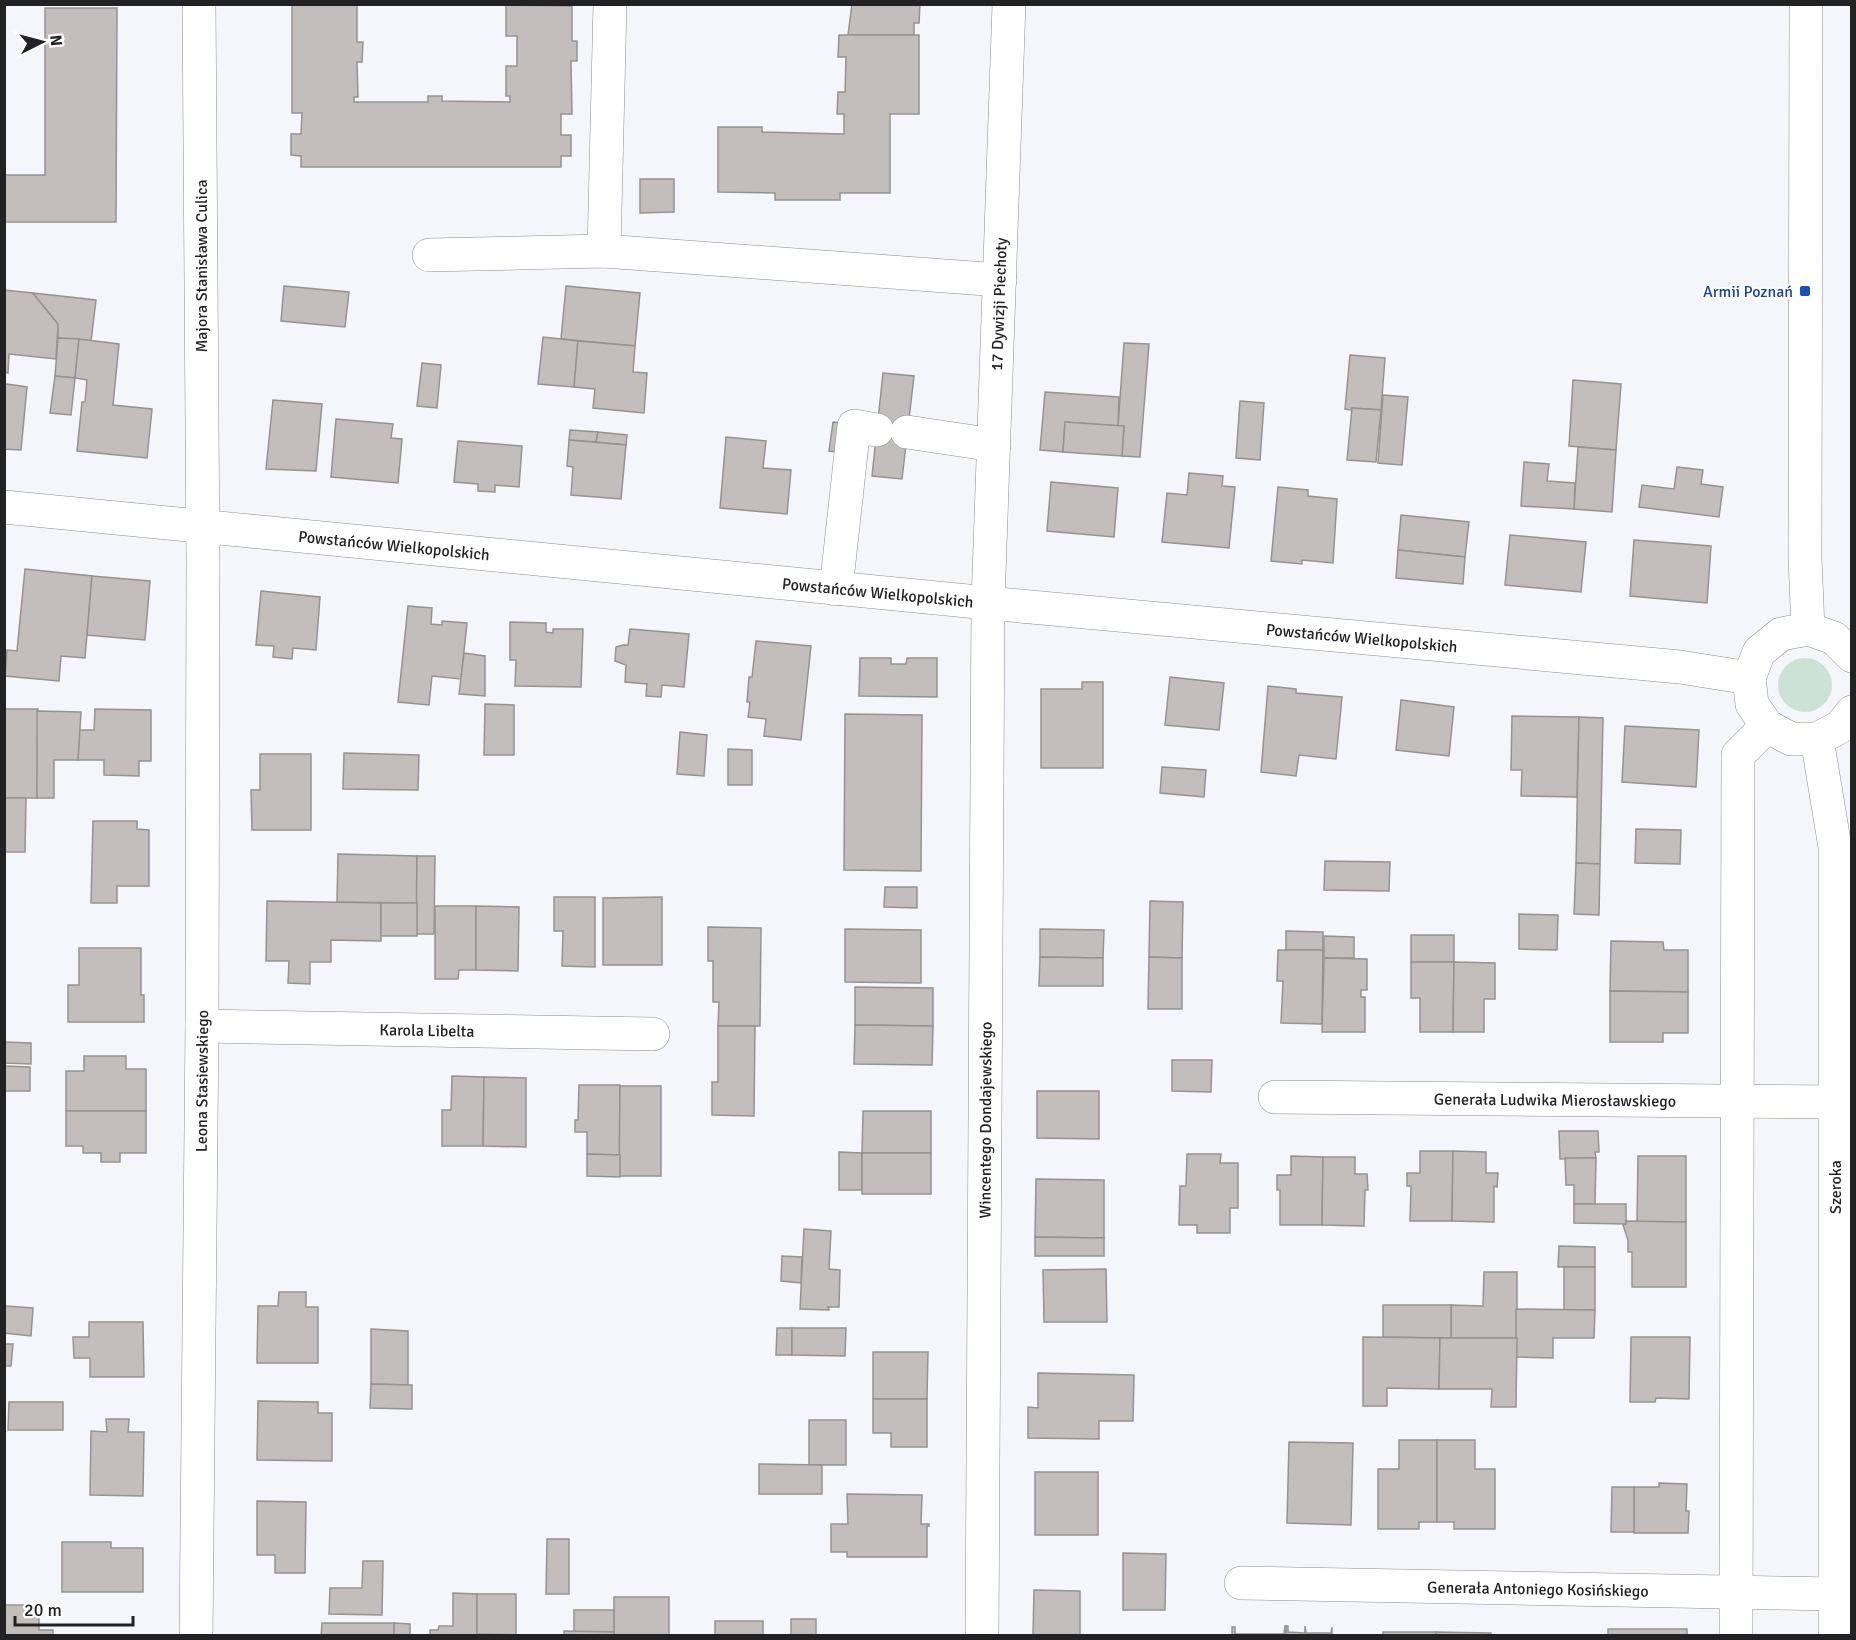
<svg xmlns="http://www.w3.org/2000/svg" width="1856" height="1640" viewBox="0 0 1856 1640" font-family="Signika,sans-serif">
  <rect width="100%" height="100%" fill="#f4f6fb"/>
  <circle fill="#cce2d5" cx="1805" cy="685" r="27"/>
  <g fill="#c3bdbc" stroke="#979290" stroke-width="1.5">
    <polygon points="292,4 357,4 357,42 363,42 362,62 357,62 358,97 354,97 354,102 428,102 428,96 442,96 442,101 510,102 510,96 506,96 506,66 517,66 517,36 506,36 506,5 572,6 572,41 577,41 577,61 571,61 572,114 561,114 561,135 571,135 571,156 561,156 561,167 301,167 301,156 291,155 291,134 301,134 302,113 292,113"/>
    <polygon points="852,4 920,4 919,23 914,23 914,35 848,35"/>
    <polygon points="45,8 117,8 116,222 4,222 4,175 45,175"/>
    <polygon points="839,35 919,35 919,114 890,114 890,193 840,193 840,200 775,200 775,193 718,192 718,127 762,127 762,132 844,134 844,114 837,114 838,92 845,92 846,57 838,57"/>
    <polygon points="640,179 674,179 674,212 640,213"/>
    <polygon points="284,286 349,292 345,327 281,321"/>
    <polygon points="566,286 640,293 635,346 561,339"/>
    <polygon points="4,290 33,293 58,324 56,359 9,354 8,373 4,372"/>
    <polygon points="33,293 96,300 91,341 58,338 58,324"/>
    <polygon points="543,337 578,341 574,387 538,384"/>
    <polygon points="58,338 79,339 75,378 55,376"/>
    <polygon points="79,339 119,344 113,405 152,409 147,458 77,451 82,402 85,402 87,380 75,378"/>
    <polygon points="578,341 635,346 633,372 647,373 644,413 593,408 595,389 574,387"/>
    <polygon points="1124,343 1149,344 1140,457 1122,456 1124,426 1118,426"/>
    <polygon points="1350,355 1385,358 1381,410 1352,408 1351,410 1345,409"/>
    <polygon points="422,363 441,365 437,408 417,406"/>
    <polygon points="883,373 914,376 902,479 872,476"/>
    <polygon points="55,376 75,378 71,415 50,413"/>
    <polygon points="1573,380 1621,384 1616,450 1569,446"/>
    <polygon points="7,384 27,387 21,450 4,449 4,385"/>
    <polygon points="1045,392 1119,397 1118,426 1065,422 1063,452 1040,450"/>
    <polygon points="1383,395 1408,397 1402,465 1378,463"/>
    <polygon points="273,400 322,404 316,471 266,469"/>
    <polygon points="1240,401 1264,403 1260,460 1236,458"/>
    <polygon points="1352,408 1381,410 1376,462 1347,460"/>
    <polygon points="336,419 393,424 391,438 402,439 398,483 331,477"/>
    <polygon points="833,422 848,424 844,453 829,451"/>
    <polygon points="1065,422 1124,426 1122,456 1063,452"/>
    <polygon points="570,430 598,432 596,442 569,440"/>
    <polygon points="598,432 627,435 626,445 596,442"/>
    <polygon points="726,437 766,441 763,468 791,470 787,514 720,508"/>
    <polygon points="569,440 626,445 621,499 571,495 573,467 567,466"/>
    <polygon points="458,441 522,446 519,487 495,485 495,492 478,491 478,484 454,482"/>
    <polygon points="1578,447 1616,450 1612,512 1574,509"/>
    <polygon points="1524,462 1549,464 1547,481 1575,483 1574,509 1521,506"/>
    <polygon points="1677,467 1703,470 1701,484 1723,487 1719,517 1639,507 1642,485 1674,489"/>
    <polygon points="1189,473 1223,476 1222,486 1235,487 1229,548 1162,542 1167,493 1187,495"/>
    <polygon points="1051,482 1118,488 1114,537 1047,531"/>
    <polygon points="1278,487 1308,490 1308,496 1337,499 1333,563 1302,560 1302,564 1271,561"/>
    <polygon points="1401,515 1469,522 1465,557 1398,550"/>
    <polygon points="1510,535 1586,542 1581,592 1505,585"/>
    <polygon points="1634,540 1711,546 1707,603 1630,596"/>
    <polygon points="1398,550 1465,557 1463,584 1396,578"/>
    <polygon points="25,569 92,576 85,658 61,656 59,681 5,676 7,650 17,651"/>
    <polygon points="92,576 150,581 145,640 87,635"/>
    <polygon points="261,591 320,597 316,650 293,648 292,659 273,657 274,646 256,645"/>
    <polygon points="408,606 432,608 431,624 442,625 442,621 467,623 461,679 432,676 429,705 398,702"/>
    <polygon points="510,622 546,623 546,632 553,633 553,629 583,629 581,687 515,686 516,660 510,660"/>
    <polygon points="630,629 689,634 684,687 662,685 661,697 646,696 647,684 625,682 626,665 615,661 616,647 623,645 628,645"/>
    <polygon points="756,641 811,646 801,740 764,736 766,719 748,717 750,702 747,702 749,677 752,677"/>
    <polygon points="464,653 485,656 485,696 459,694"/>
    <polygon points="860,658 891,658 891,664 906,664 907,658 937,658 937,697 859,696"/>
    <polygon points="1170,677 1224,683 1219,730 1165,725"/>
    <polygon points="1082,682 1103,682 1103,768 1041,768 1041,689 1082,689"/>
    <polygon points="1268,686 1296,689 1296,693 1342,697 1336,759 1299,755 1296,776 1261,772"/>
    <polygon points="1401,700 1454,707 1449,756 1396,750"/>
    <polygon points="485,704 514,705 514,755 484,755"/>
    <polygon points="4,709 38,709 37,798 4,798"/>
    <polygon points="95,709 151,710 151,761 139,761 139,776 104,775 104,760 78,760 79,730 94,730"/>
    <polygon points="37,711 81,712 78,760 54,760 54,798 37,798"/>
    <polygon points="845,714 922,715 921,871 844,870"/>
    <polygon points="1512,716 1579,717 1577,797 1521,796 1522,770 1511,770"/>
    <polygon points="1579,717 1603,718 1600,864 1576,863"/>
    <polygon points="1625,726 1699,730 1696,787 1622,782"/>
    <polygon points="680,732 707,735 704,776 677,774"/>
    <polygon points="728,749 752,750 752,785 728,785"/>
    <polygon points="344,753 419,755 418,790 343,789"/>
    <polygon points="260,754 311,754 311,830 252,830 251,790 260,790"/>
    <polygon points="1162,767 1206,770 1204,797 1160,793"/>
    <polygon points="4,798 26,798 25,852 4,852"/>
    <polygon points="93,821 137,821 137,829 149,830 149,886 117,886 117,903 91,903"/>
    <polygon points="1636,829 1681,830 1680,864 1635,863"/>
    <polygon points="338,854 417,856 417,903 337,902"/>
    <polygon points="417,856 435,856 434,934 416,934"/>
    <polygon points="1325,861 1390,862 1389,891 1324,890"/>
    <polygon points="1576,863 1600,864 1599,915 1574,914"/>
    <polygon points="885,887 917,887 917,908 884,907"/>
    <polygon points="554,897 595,897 595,967 562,966 563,931 554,931"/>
    <polygon points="662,897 662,965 603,965 603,898"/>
    <polygon points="267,901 381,903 381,941 331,940 331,962 310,962 310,984 288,983 289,961 266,961"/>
    <polygon points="1150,901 1183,902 1182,958 1149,957"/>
    <rect x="381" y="903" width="36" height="33"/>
    <polygon points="435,906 476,906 476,970 459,970 458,979 435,979"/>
    <polygon points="476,906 519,907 518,971 476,970"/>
    <polygon points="1519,914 1558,915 1557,950 1519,949"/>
    <polygon points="708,927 761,928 760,1026 718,1026 719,1002 713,1002 713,961 708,961"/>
    <polygon points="845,929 921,930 921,983 845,982"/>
    <polygon points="1040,929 1104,930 1103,958 1040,957"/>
    <polygon points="1286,931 1323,932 1323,950 1286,950"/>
    <rect x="1411" y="935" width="43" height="27"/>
    <polygon points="1324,936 1354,937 1354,958 1324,958"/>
    <polygon points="1611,941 1663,942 1664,950 1688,950 1688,992 1610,991"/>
    <polygon points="79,948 141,948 141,995 144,995 144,1022 68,1022 68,985 79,985"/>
    <polygon points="1278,950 1323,950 1322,1024 1281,1023 1283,981 1277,981"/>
    <polygon points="1040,957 1103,958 1103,986 1039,986"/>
    <polygon points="1149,957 1182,958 1182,1009 1148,1009"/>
    <polygon points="1324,958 1367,959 1367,990 1361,990 1361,997 1365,997 1365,1032 1322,1032"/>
    <polygon points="1411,962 1454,962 1453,1032 1420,1032 1420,998 1411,998"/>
    <polygon points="1454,962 1495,963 1495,999 1484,999 1484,1032 1453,1032"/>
    <polygon points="855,987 933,988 933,1026 855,1025"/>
    <polygon points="1610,991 1688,992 1688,1033 1663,1033 1663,1042 1610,1042"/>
    <polygon points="855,1025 933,1026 932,1065 854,1064"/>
    <polygon points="718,1026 755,1026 754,1116 712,1115 712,1082 718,1082"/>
    <polygon points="4,1042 31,1043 31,1064 4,1063"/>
    <polygon points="84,1056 126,1056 126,1069 146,1069 146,1111 66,1111 66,1071 84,1071"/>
    <polygon points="1172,1060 1212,1060 1211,1092 1172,1091"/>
    <polygon points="4,1066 30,1067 30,1091 4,1091"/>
    <polygon points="452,1076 484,1077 483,1146 442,1146 442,1110 451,1110"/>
    <polygon points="484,1077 526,1078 526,1147 483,1146"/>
    <polygon points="579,1085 620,1085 620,1155 587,1154 587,1132 575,1132 575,1120 578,1120"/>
    <polygon points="620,1086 661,1086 661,1176 619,1176"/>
    <polygon points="1037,1091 1099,1091 1099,1139 1037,1138"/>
    <polygon points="66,1111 146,1111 146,1153 120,1153 120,1162 101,1162 101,1153 83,1153 83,1146 66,1146"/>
    <polygon points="863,1111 931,1111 931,1153 862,1153"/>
    <polygon points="1559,1131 1598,1131 1599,1152 1595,1152 1596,1158 1560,1159"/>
    <polygon points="1420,1151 1453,1151 1452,1221 1410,1221 1411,1186 1407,1186 1407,1173 1420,1173"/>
    <polygon points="1453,1151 1486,1152 1486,1173 1498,1173 1497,1187 1494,1186 1494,1222 1452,1221"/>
    <polygon points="839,1152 862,1153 862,1190 839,1190"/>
    <rect x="862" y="1153" width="69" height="41"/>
    <polygon points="587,1154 620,1155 620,1177 587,1176"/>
    <polygon points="1187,1154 1221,1154 1220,1163 1238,1163 1238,1208 1230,1208 1230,1233 1197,1233 1197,1225 1179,1225 1180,1186 1186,1186"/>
    <polygon points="1291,1156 1323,1157 1322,1225 1280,1225 1280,1190 1277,1190 1277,1175 1291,1175"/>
    <polygon points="1638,1156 1686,1156 1686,1222 1637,1222"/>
    <polygon points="1323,1157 1355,1157 1355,1174 1367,1174 1368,1190 1365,1190 1364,1226 1322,1225"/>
    <polygon points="1565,1158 1596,1158 1595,1204 1574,1204 1574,1185 1566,1185"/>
    <polygon points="1036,1179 1104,1180 1104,1238 1035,1237"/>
    <polygon points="1574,1204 1626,1204 1626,1224 1574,1223"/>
    <polygon points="1626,1221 1686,1222 1686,1287 1632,1287 1632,1252 1628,1252 1628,1240 1623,1225 1626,1224"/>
    <polygon points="804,1229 831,1231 829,1269 840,1270 839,1307 828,1307 829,1310 800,1309"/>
    <polygon points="1035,1237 1104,1238 1104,1256 1035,1256"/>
    <polygon points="1559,1246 1595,1247 1595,1267 1558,1267"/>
    <polygon points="782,1256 802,1257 801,1283 781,1281"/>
    <rect x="1564" y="1267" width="31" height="43"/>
    <polygon points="1106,1269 1107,1322 1044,1322 1043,1270"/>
    <polygon points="1484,1272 1517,1272 1517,1338 1451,1338 1451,1305 1483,1306"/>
    <polygon points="279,1292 306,1292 306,1307 318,1307 318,1363 257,1363 258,1306 278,1306"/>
    <polygon points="1383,1305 1451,1305 1451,1338 1383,1337"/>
    <polygon points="4,1306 33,1308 31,1336 4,1333"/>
    <polygon points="1516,1309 1595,1310 1594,1338 1553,1338 1553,1358 1516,1357"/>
    <polygon points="89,1322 143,1322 144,1377 90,1377 90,1358 74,1358 73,1337 89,1337"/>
    <polygon points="777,1328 792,1328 792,1355 776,1355"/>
    <polygon points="792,1328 846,1328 845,1356 792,1355"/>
    <polygon points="371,1329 408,1331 408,1385 371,1384"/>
    <polygon points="1363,1337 1440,1338 1439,1389 1387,1388 1387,1406 1363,1406"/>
    <polygon points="1631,1337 1690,1337 1689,1399 1656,1398 1655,1402 1630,1402"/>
    <polygon points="1440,1338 1517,1338 1516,1407 1491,1407 1492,1389 1439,1389"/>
    <polygon points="4,1344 13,1344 11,1366 4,1366"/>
    <polygon points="873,1352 928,1352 927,1399 873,1399"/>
    <polygon points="1038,1373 1134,1375 1133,1421 1099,1421 1099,1439 1028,1438 1028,1407 1038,1408"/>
    <polygon points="371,1384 412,1385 412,1409 370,1408"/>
    <polygon points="873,1399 927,1399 927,1447 891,1447 891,1433 873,1433"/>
    <polygon points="258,1401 318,1402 318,1413 332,1413 332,1461 257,1460"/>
    <polygon points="9,1402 63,1402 63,1430 8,1430"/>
    <polygon points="106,1419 129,1419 128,1432 144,1432 143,1496 90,1495 91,1431 107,1432"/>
    <rect x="809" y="1420" width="37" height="45"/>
    <polygon points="1399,1440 1437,1440 1437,1522 1419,1522 1419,1529 1378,1529 1378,1469 1399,1469"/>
    <polygon points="1437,1440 1475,1440 1475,1469 1495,1469 1495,1529 1454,1529 1454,1522 1437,1522"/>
    <polygon points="1289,1442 1353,1443 1351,1525 1287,1523"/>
    <polygon points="759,1464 822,1465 822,1494 759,1494"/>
    <rect x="1035" y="1472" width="63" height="63"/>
    <polygon points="1659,1483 1687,1484 1686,1511 1689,1511 1688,1533 1634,1533 1634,1487 1659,1487"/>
    <polygon points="1612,1487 1634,1487 1634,1532 1611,1532"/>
    <polygon points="847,1494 922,1495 921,1524 929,1524 929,1526 927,1526 927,1557 847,1557 847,1552 831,1552 831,1524 848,1524"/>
    <polygon points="257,1501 306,1502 305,1573 275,1573 275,1555 257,1555"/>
    <polygon points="547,1539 569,1539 569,1594 546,1594"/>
    <polygon points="62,1542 111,1542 111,1548 143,1548 143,1592 62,1592"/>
    <polygon points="1123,1553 1166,1554 1165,1610 1123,1610"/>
    <polygon points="363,1561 383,1561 382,1615 329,1614 330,1588 362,1588"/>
    <polygon points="1034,1590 1080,1591 1080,1636 1033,1636"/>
    <polygon points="453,1593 477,1594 477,1636 430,1636 430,1630 438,1630 439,1626 453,1626"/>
    <polygon points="477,1594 516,1594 516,1635 477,1634"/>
    <rect x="614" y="1597" width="55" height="39"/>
    <polygon points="4,1605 39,1605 39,1630 53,1630 53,1636 4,1636"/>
    <rect x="574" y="1610" width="40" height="22"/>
    <rect x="791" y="1619" width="25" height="17"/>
    <rect x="715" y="1621" width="48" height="15"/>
    <polygon points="322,1623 394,1623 394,1636 321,1636"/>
    <polygon points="394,1623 410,1624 410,1636 394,1636"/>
    <polygon points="1285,1626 1286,1626 1286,1636 1232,1636 1232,1627 1235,1627 1235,1634 1284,1634"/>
    <polygon points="1286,1626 1288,1626 1288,1632 1305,1633 1305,1626 1306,1633 1331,1633 1332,1627 1332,1636 1286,1636"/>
    <rect x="1608" y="1629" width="79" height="7"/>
    <polygon points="564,1631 614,1632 614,1636 564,1636"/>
    <rect x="1383" y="1632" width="53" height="4"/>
    <polygon points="1436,1632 1491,1633 1491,1636 1436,1636"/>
  </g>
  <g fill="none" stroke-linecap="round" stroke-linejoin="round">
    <defs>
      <g id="minor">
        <polyline points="1806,4 1805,558 1808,629"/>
        <polyline points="604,251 610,4"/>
        <polyline points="429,255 604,251 1000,280"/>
        <polyline points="907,432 994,445"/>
        <path id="s1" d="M4,507L988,603L1680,667L1749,678"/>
        <polyline points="836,589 854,426 877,430"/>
        <polyline points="1852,656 1834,638 1808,629 1781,634 1759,652 1749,678 1752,704 1767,726 1791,739 1817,739 1840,727 1852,712"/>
        <polyline points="1817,739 1835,847 1835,1636"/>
        <path id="s2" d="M202,1026L653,1034"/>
        <path id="s3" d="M1275,1097L1835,1102"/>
        <path id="s4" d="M1241,1583L1835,1594"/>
        <path id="s5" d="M196,1636L202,1026L203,560L199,4"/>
        <path id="s6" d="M982,1636L988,603L1009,4"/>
        <polyline points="1736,1636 1738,755 1767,726"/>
      </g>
    </defs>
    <use href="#minor" stroke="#8d8e93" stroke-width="34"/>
    <use href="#minor" stroke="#fff" stroke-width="33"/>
  </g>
  <rect fill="#1a4fb4" stroke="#fff" stroke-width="2" x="1799" y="285" width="12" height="12" rx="3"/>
  <g text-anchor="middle" stroke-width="4.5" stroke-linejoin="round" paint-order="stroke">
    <g font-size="16" fill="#222224" stroke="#fff">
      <text transform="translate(201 266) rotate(-90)" y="6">Majora Stanisława Culica</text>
      <text dy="6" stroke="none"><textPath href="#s6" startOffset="1332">17 Dywizji Piechoty</textPath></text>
      <text dy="6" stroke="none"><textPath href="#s1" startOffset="392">Powstańców Wielkopolskich</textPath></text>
      <text dy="6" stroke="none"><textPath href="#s1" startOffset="878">Powstańców Wielkopolskich</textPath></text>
      <text dy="6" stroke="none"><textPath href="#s1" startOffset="1364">Powstańców Wielkopolskich</textPath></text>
      <text dy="6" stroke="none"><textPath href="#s2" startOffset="225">Karola Libelta</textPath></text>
      <text dy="6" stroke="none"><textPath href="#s5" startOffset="555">Leona Stasiewskiego</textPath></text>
      <text dy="6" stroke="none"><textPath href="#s3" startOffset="280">Generała Ludwika Mierosławskiego</textPath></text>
      <text dy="6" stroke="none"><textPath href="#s6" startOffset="516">Wincentego Dondajewskiego</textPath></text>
      <text transform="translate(1835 1187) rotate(-90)" y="6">Szeroka</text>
      <text dy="6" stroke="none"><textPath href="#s4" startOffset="297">Generała Antoniego Kosińskiego</textPath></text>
    </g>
    <g font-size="16" fill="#164399" stroke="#fff" text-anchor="end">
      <text x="1793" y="297">Armii Poznań</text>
    </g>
  </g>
  <rect width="1856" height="1640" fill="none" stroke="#222224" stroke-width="12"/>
  <g transform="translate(42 42) rotate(84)" stroke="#ffffff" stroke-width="4.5" paint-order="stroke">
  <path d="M0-4.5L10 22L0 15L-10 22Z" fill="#222224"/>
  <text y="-9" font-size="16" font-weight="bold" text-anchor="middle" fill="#222224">N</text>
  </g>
  <path d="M15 1616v9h118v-9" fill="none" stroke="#222224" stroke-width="3"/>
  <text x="24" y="1616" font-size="18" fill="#222224" stroke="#ffffff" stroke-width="4.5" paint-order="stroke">20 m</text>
</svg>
